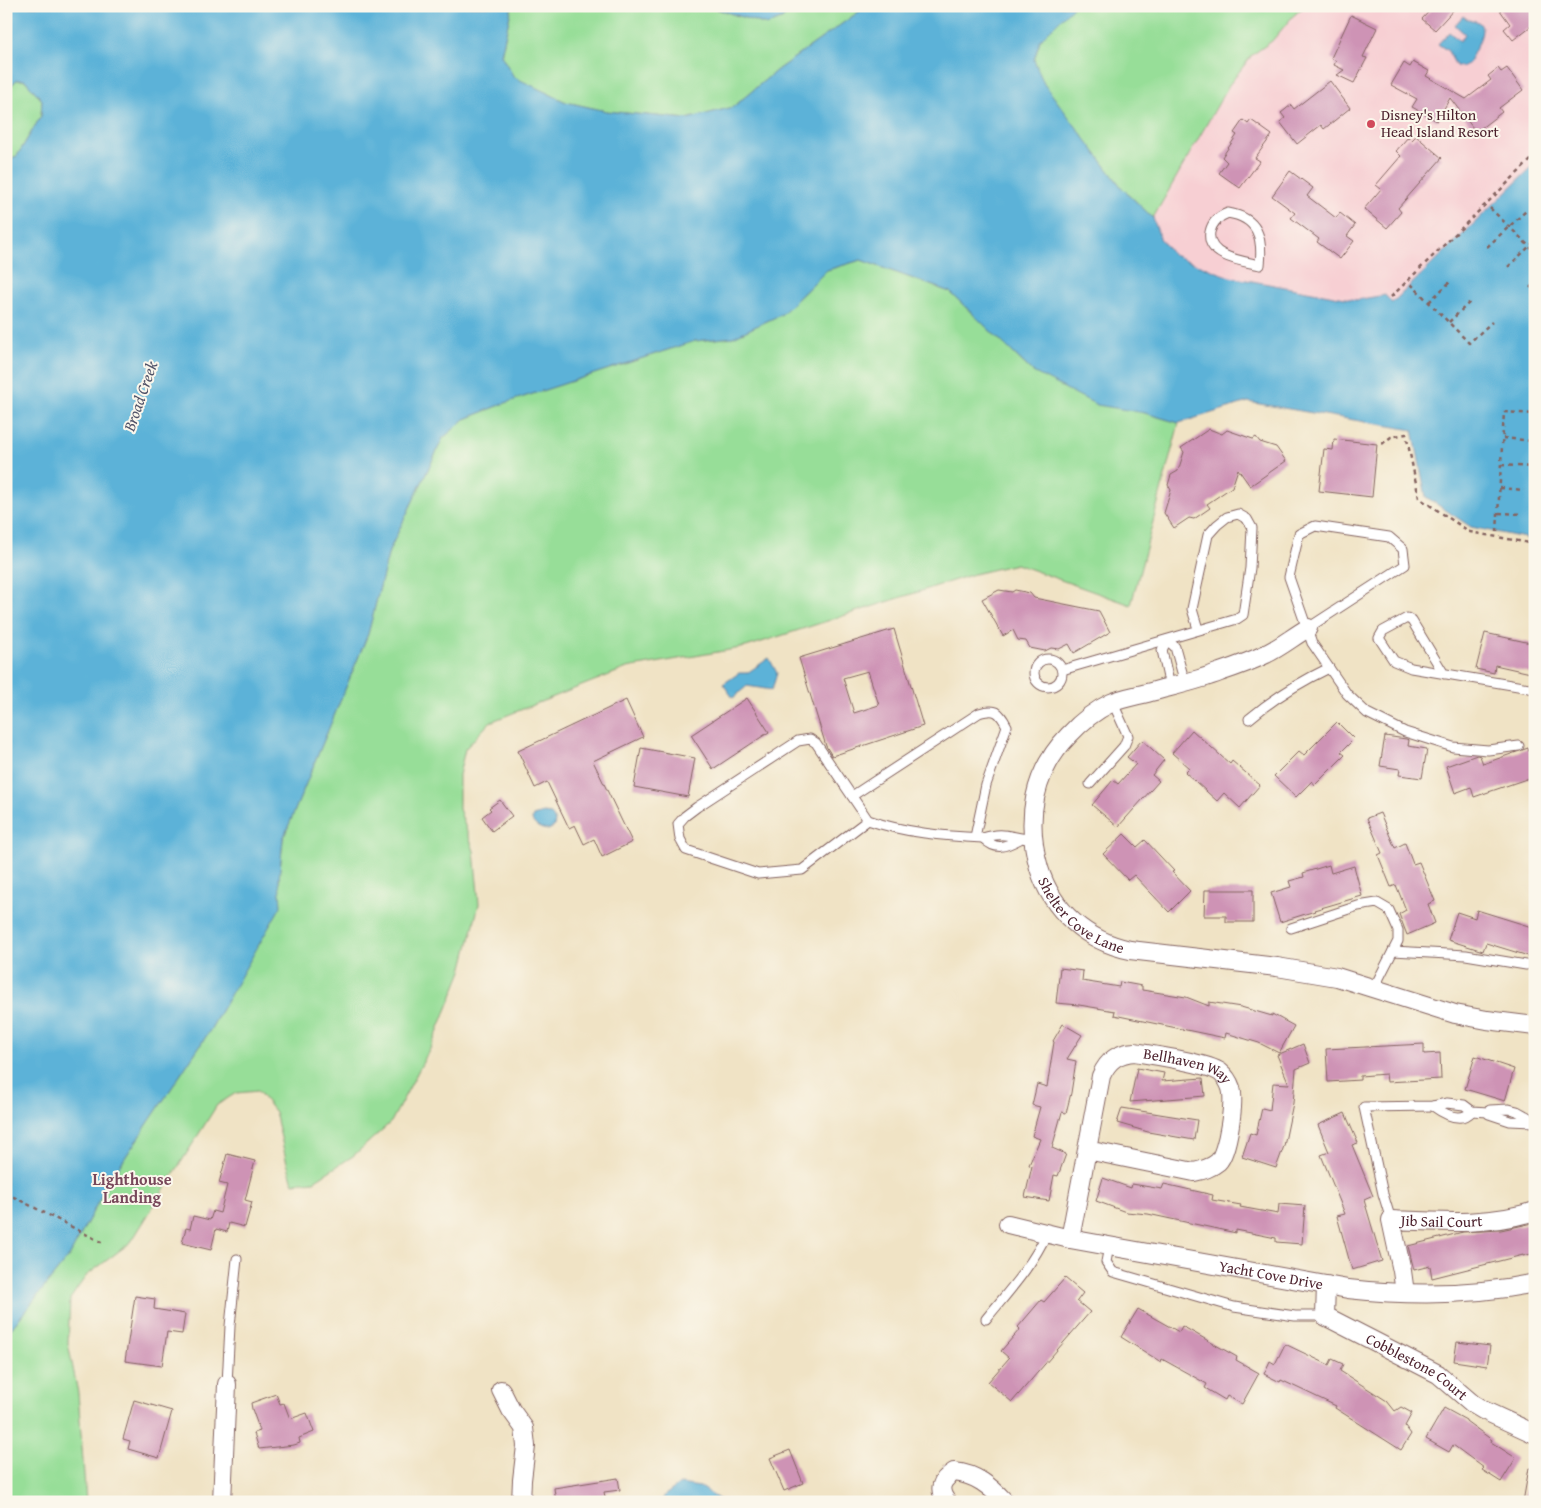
<svg xmlns="http://www.w3.org/2000/svg" width="1541" height="1508" viewBox="0 0 1541 1508" font-family="'Gentium Book Plus',serif">
  <rect width="100%" height="100%" fill="#fbf7ec"/>
  <filter id="ink" filterUnits="userSpaceOnUse"><feTurbulence type="fractalNoise" baseFrequency=".02" numOctaves="2"/><feDisplacementMap in="SourceGraphic" scale="10" xChannelSelector="R" yChannelSelector="G"/><feConvolveMatrix kernelMatrix="1 2 1 2 8 2 1 2 1" color-interpolation-filters="sRGB"/></filter>
  <filter id="wash" filterUnits="userSpaceOnUse"><feTurbulence type="fractalNoise" baseFrequency=".0096" numOctaves="4" result="noise"/><feDisplacementMap in="SourceGraphic" scale="20" xChannelSelector="R" yChannelSelector="G"/><feGaussianBlur stdDeviation="1.12" result="paint"/><feColorMatrix in="noise" values="0 0 0 0 0 0 0 0 0 0 0 0 0 0 0 0 0 1.4 0 .05"/><feComposite in="paint" operator="in"/></filter>
  <g filter="url(#wash)">
    <rect width="100%" height="100%" fill="#f0e3c5"/>
    <polygon fill="#f7cfd3" points="1305,6 1535,6 1535,164 1392,303 1385,295 1356,300 1230,277 1173,255 1160,238 1153,218 1229,85 1252,55 1272,41 1293,16"/>
    <g fill="#97de98" stroke="#707e62">
      <polygon points="512,6 714,6 717,9 767,25 783,18 792,6 867,6 777,70 733,107 687,119 606,111 566,102 513,77 501,56"/>
      <polygon points="1074,6 1305,6 1293,16 1272,41 1252,55 1229,85 1153,218 1122,188 1043,84 1034,60 1040,40"/>
      <polygon points="16,80 25,80 42,100 41,116 17,156 12,158 6,153 6,92"/>
      <polygon points="861,260 950,292 1033,372 1145,413 1179,423 1131,605 1016,564 974,574 746,647 627,668 490,722 465,749 459,775 459,809 474,851 479,904 462,971 432,1045 391,1122 353,1156 314,1181 293,1183 286,1159 275,1112 258,1091 236,1093 217,1105 131,1242 86,1276 70,1299 68,1343 78,1393 86,1502 6,1502 6,1335 70,1255 108,1183 209,1032 280,906 279,879 283,839 368,634 389,551 443,438 465,419 508,402 695,341 733,337 782,314 827,270"/>
    </g>
    <g fill="#5bb2d8" stroke="#526882">
      <polygon points="6,6 512,6 501,55 514,77 566,102 606,111 687,119 733,107 777,70 867,6 1074,6 1040,40 1034,60 1044,84 1122,188 1153,218 1160,238 1173,255 1230,277 1356,300 1385,295 1392,303 1535,164 1535,540 1471,527 1426,497 1413,430 1248,402 1179,423 1145,413 1097,405 1033,372 950,292 861,260 827,270 782,314 733,337 695,341 508,402 465,419 443,438 389,551 368,634 283,839 279,879 281,906 209,1032 108,1183 70,1255 6,1335 6,153 12,158 17,156 41,116 42,100 25,80 16,80 6,92"/>
      <polygon points="714,6 792,6 783,18 767,25 717,9"/>
      <path d="M1463,16C1468,21 1473,19 1478,22C1490,29 1471,55 1469,63L1461,67L1456,66L1448,51L1438,44L1449,32L1460,41L1465,34L1455,25Z"/>
      <polygon points="769,658 777,673 772,690 747,686 733,698 723,684 739,673 747,673"/>
      <path d="M543,813L551,814L555,821L554,827L548,830C541,829 535,827 532,820L533,816Z"/>
      <polygon points="680,1484 700,1487 723,1502 661,1502 665,1495"/>
    </g>
    <g id="blocks">
      <g fill="#ce93b5" fill-rule="evenodd">
        <polygon points="1434,6 1457,6 1435,30 1422,19"/>
        <polygon points="1497,6 1530,6 1535,12 1535,23 1513,40 1504,29 1510,24"/>
        <polygon points="1351,15 1377,28 1363,57 1367,58 1354,83 1337,75 1344,70 1334,65 1336,61 1331,58"/>
        <polygon points="1413,62 1429,71 1426,76 1466,99 1491,80 1488,76 1498,68 1501,72 1507,68 1523,90 1499,108 1502,112 1476,132 1450,98 1437,121 1412,107 1417,99 1391,85 1404,63 1410,67"/>
        <polygon points="1330,81 1350,108 1324,129 1321,125 1297,144 1280,122 1285,118 1281,113 1291,105 1294,109"/>
        <polygon points="1243,120 1248,124 1251,120 1272,135 1255,158 1260,161 1240,188 1219,173 1227,162 1222,157 1237,135 1234,133"/>
        <polygon points="1416,136 1442,158 1398,208 1401,212 1387,228 1364,209 1381,189 1376,185 1401,156 1396,151 1408,137 1412,140"/>
        <polygon points="1290,171 1313,188 1307,196 1336,218 1340,213 1355,225 1347,236 1354,241 1340,259 1317,242 1319,239 1291,218 1295,213 1272,196"/>
        <polygon points="1209,429 1222,434 1227,430 1253,439 1256,437 1260,442 1276,447 1286,461 1250,486 1238,469 1232,487 1207,504 1210,508 1194,519 1189,518 1174,528 1164,513 1171,490 1168,485 1171,475 1178,471 1184,452 1181,448"/>
        <polygon points="1334,439 1377,444 1372,497 1319,491 1324,449 1333,450"/>
        <polygon points="999,590 1012,592 1015,590 1030,593 1034,598 1099,611 1110,632 1074,653 1069,644 1059,649 1051,648 1045,651 1030,648 1026,641 1018,640 1013,630 1003,636 982,599"/>
        <path d="M894,629L923,726L832,756L826,746L799,658ZM868,671L879,705L854,713L843,678Z"/>
        <polygon points="1485,633 1535,644 1535,674 1495,665 1494,673 1476,669"/>
        <polygon points="747,698 769,732 713,769 691,735"/>
        <polygon points="626,700 643,737 593,761 632,842 602,857 594,839 584,844 575,825 569,828 547,782 535,788 518,751"/>
        <polygon points="1337,722 1354,739 1341,752 1345,755 1315,785 1312,781 1296,797 1274,776 1299,751 1304,755"/>
        <polygon points="1192,730 1230,764 1232,761 1260,785 1240,808 1224,793 1217,801 1185,772 1189,768 1172,753"/>
        <polygon points="1385,736 1406,739 1409,740 1408,746 1427,749 1422,778 1399,775 1400,769 1380,766"/>
        <polygon points="1142,740 1164,760 1152,775 1159,781 1118,827 1092,805 1113,780 1118,784 1136,764 1127,757"/>
        <polygon points="641,748 695,758 688,797 634,787"/>
        <polygon points="1528,748 1535,769 1535,776 1474,797 1471,787 1455,793 1446,766 1477,755 1480,756 1483,764"/>
        <polygon points="500,800 512,816 492,831 482,817 491,810 489,808"/>
        <polygon points="1380,813 1395,848 1405,843 1413,864 1419,862 1435,901 1428,904 1435,923 1407,935 1399,914 1406,910 1396,885 1391,887 1378,855 1382,853 1367,818"/>
        <polygon points="1124,834 1137,847 1145,840 1174,871 1172,872 1190,891 1169,912 1134,875 1128,880 1103,854"/>
        <polygon points="1329,865 1331,873 1354,866 1362,896 1314,910 1315,911 1280,922 1271,893 1291,887 1289,881 1304,877 1303,873"/>
        <polygon points="1205,890 1253,890 1253,922 1226,922 1226,916 1204,916"/>
        <polygon points="1477,910 1535,928 1535,958 1486,943 1483,951 1448,940 1457,912 1475,918"/>
        <polygon points="1060,968 1083,971 1082,981 1119,987 1120,982 1142,986 1142,990 1186,997 1209,1006 1209,1002 1241,1007 1272,1016 1272,1014 1294,1026 1279,1053 1259,1043 1226,1033 1225,1038 1114,1015 1115,1011 1079,1005 1056,1003"/>
        <polygon points="1063,1024 1082,1035 1067,1059 1076,1061 1071,1093 1066,1113 1062,1112 1052,1148 1066,1154 1058,1176 1054,1175 1049,1201 1025,1197 1032,1166 1029,1165 1040,1139 1032,1136 1040,1107 1032,1105 1037,1084 1047,1087 1054,1042 1053,1041"/>
        <polygon points="1303,1044 1310,1063 1296,1069 1293,1103 1284,1146 1276,1168 1242,1157 1250,1133 1256,1135 1262,1108 1270,1110 1273,1083 1289,1084 1277,1055"/>
        <polygon points="1424,1044 1424,1054 1440,1053 1441,1079 1387,1082 1386,1074 1360,1076 1360,1080 1328,1082 1326,1049"/>
        <polygon points="1475,1056 1514,1069 1505,1101 1465,1089"/>
        <polygon points="1137,1068 1164,1073 1162,1081 1203,1078 1205,1096 1130,1102"/>
        <polygon points="1122,1108 1197,1120 1194,1140 1148,1132 1117,1123"/>
        <polygon points="1345,1113 1358,1143 1352,1145 1373,1196 1364,1200 1382,1261 1352,1270 1337,1216 1345,1214 1321,1155 1329,1152 1318,1125"/>
        <polygon points="227,1154 255,1161 245,1200 252,1202 245,1227 229,1223 227,1232 216,1229 211,1250 182,1243 186,1228 190,1229 193,1216 210,1220 213,1211 220,1213 227,1185 219,1183"/>
        <polygon points="1103,1178 1131,1188 1132,1184 1162,1189 1164,1184 1213,1195 1212,1200 1241,1205 1240,1207 1278,1214 1279,1204 1305,1206 1302,1244 1276,1242 1276,1238 1236,1230 1236,1233 1148,1214 1126,1212 1096,1201"/>
        <polygon points="1533,1223 1535,1230 1535,1253 1523,1256 1523,1255 1432,1278 1430,1266 1414,1270 1408,1246 1463,1232 1501,1230"/>
        <polygon points="1065,1278 1083,1293 1077,1301 1090,1312 1012,1402 988,1382 1009,1358 1001,1351 1020,1329 1018,1327 1041,1300 1044,1302"/>
        <polygon points="135,1296 155,1299 154,1309 185,1314 182,1334 167,1332 162,1366 125,1361"/>
        <polygon points="1138,1309 1179,1332 1182,1326 1237,1357 1236,1360 1259,1373 1242,1404 1227,1396 1225,1400 1205,1388 1207,1384 1162,1359 1161,1362 1121,1337"/>
        <polygon points="1457,1342 1490,1346 1487,1366 1454,1361"/>
        <polygon points="1285,1344 1329,1365 1332,1359 1343,1364 1340,1371 1387,1401 1395,1411 1401,1407 1412,1413 1405,1426 1411,1434 1401,1450 1335,1408 1336,1406 1281,1380 1280,1382 1264,1374 1270,1361 1275,1364"/>
        <polygon points="276,1394 280,1404 284,1403 290,1419 307,1413 314,1432 299,1438 300,1443 294,1445 259,1449 254,1433 260,1431 252,1409 251,1403"/>
        <polygon points="134,1400 172,1411 159,1458 128,1449 130,1441 123,1439"/>
        <polygon points="1444,1408 1466,1420 1466,1421 1492,1440 1491,1442 1516,1458 1501,1482 1482,1470 1484,1468 1453,1445 1449,1452 1426,1439"/>
        <polygon points="790,1450 803,1483 784,1491 770,1458"/>
        <polygon points="1529,1468 1535,1469 1535,1502 1523,1502"/>
        <polygon points="618,1478 620,1490 604,1492 606,1502 556,1502 554,1488"/>
      </g>
    </g>
  </g>
  <g filter="url(#ink)">
    <use href="#blocks" fill-opacity="0" stroke="#846461" stroke-width="1"/>
    <g fill="none" stroke-linecap="round" stroke-linejoin="round">
      <defs>
        <g id="service">
          <path d="M1228,213C1258,218 1263,237 1260,265C1242,261 1206,257 1210,232C1212,222 1220,216 1228,213Z"/>
          <polyline points="1308,628 1405,565 1403,549 1389,537 1315,526 1299,534 1289,577 1312,643 1347,694 1367,713 1405,732 1453,747 1488,750 1519,746"/>
          <circle cx="1048" cy="673" r="14"/>
          <polyline points="1062,670 1237,619 1243,615 1250,568 1252,528 1247,519 1238,514 1227,517 1217,525 1208,535 1192,609 1198,629"/>
          <polyline points="1444,674 1412,621 1407,618 1383,631 1379,638 1394,661 1411,668 1535,689"/>
          <polyline points="1170,687 1162,650 1167,640 1175,647 1185,683"/>
          <path d="M1249,719C1274,698 1300,682 1329,668"/>
          <polyline points="1090,784 1124,746 1128,736 1113,703"/>
          <path d="M852,796L979,713C996,708 999,711 1007,726L986,785L975,837"/>
          <path d="M868,820L802,870L758,874L686,850L680,839L678,824L685,816L697,807L798,741L810,739L816,743L868,820C905,833 944,836 983,838"/>
          <path d="M1020,839C1005,847 996,851 983,838C1006,830 1012,839 1033,839"/>
          <polyline points="1291,928 1358,906 1377,903 1389,910 1398,930 1398,941 1374,988"/>
          <polyline points="1393,951 1466,955 1526,965"/>
          <path d="M1433,1106C1444,1114 1461,1124 1472,1111"/>
          <polyline points="1488,1112 1489,1114 1510,1121 1533,1122"/>
          <polyline points="1391,1220 1383,1194 1364,1107 1433,1106 1447,1103 1464,1105 1472,1111 1488,1112 1490,1110 1509,1109 1517,1111 1535,1121"/>
          <polyline points="1109,1246 1106,1262 1113,1272 1234,1307 1295,1316 1325,1316"/>
          <path d="M986,1319C1008,1292 1032,1266 1047,1233"/>
          <polyline points="227,1384 230,1326 237,1259"/>
        </g>
        <g id="minor">
          <path id="s1" d="M1308,628C1294,636 1281,647 1266,654C1252,661 1235,667 1220,672C1197,681 1172,686 1147,693C1135,696 1122,698 1111,703C1094,711 1081,722 1069,735C1033,772 1025,819 1039,868C1052,911 1087,941 1130,950L1277,967L1337,977L1455,1014L1487,1020L1535,1026"/>
          <path id="s2" d="M1008,1224L1070,1239L1348,1289C1411,1296 1472,1296 1535,1283"/>
          <path id="s3" d="M1070,1239L1101,1076C1108,1060 1118,1053 1135,1052C1153,1055 1207,1063 1220,1072C1225,1076 1229,1082 1231,1088C1235,1101 1228,1152 1218,1162C1211,1168 1203,1170 1194,1172L1087,1150"/>
          <path id="s4" d="M1326,1285L1325,1316L1438,1374L1473,1404L1483,1410L1535,1434"/>
          <path id="s5" d="M1405,1293L1402,1271L1391,1220C1438,1222 1489,1226 1535,1211"/>
          <polyline points="501,1390 511,1410 524,1428 526,1446 522,1480 521,1502"/>
          <polyline points="222,1502 227,1384"/>
          <path d="M947,1502C937,1489 941,1480 954,1472C976,1474 990,1486 1005,1502"/>
        </g>
      </defs>
      <use href="#service" stroke="#846461" stroke-width="11"/>
      <use href="#minor" stroke="#846461" stroke-width="20"/>
      <g stroke="#846461" stroke-width="2.5" stroke-dasharray="4 4" stroke-linecap="butt">
        <polyline points="1490,208 1535,252"/>
        <polyline points="1487,247 1526,211"/>
        <polyline points="1508,267 1535,241"/>
        <polyline points="1411,284 1469,343 1492,322"/>
        <polyline points="1530,288 1535,283"/>
        <polyline points="1391,297 1535,156"/>
        <polyline points="1429,302 1452,280"/>
        <polyline points="1449,322 1470,302"/>
        <polyline points="1503,438 1533,441"/>
        <polyline points="1382,444 1391,437 1406,434 1419,498 1470,532 1535,544"/>
        <polyline points="1501,465 1532,467"/>
        <polyline points="1500,488 1524,490"/>
        <polyline points="1499,513 1523,514"/>
        <polyline points="1497,532 1504,412 1534,414"/>
        <polyline points="6,1193 103,1243"/>
      </g>
      <use href="#service" stroke="#fff" stroke-width="9"/>
      <use href="#minor" stroke="#fff" stroke-width="18"/>
    </g>
  </g>
  <circle fill="#d1495b" stroke="#fbf7ec" stroke-width="2" cx="1371" cy="124" r="5"/>
  <g text-anchor="middle" stroke-width="4" stroke-linejoin="round" paint-order="stroke">
    <g font-size="15" fill="#4a1f2b" stroke="#fbf7ec" text-anchor="start">
      <text x="1381" y="120">Disney's Hilton<tspan x="1381" dy="17">Head Island Resort</tspan></text>
    </g>
    <g font-size="15" fill="#4a1f2b" stroke="#fbf7ec">
      <text dy="5" stroke="none"><textPath href="#s1" startOffset="475">Shelter Cove Lane</textPath></text>
      <text dy="5" stroke="none"><textPath href="#s3" startOffset="265">Bellhaven Way</textPath></text>
      <text dy="5" stroke="none"><textPath href="#s5" startOffset="125">Jib Sail Court</textPath></text>
      <text dy="5" stroke="none"><textPath href="#s2" startOffset="268">Yacht Cove Drive</textPath></text>
      <text dy="5" stroke="none"><textPath href="#s4" startOffset="136">Cobblestone Court</textPath></text>
    </g>
    <g font-size="16" font-style="italic" fill="#505268" stroke="#fbf7ec">
      <text transform="translate(140 396) rotate(-71)" y="6">Broad Creek</text>
    </g>
    <g font-size="16" font-weight="bold" fill="#78485b" stroke="#fbf7ec">
      <text x="132" y="1185">Lighthouse<tspan x="132" dy="18">Landing</tspan></text>
    </g>
  </g>
  <rect width="1541" height="1508" fill="none" stroke="#fbf7ec" stroke-width="25"/>
</svg>
